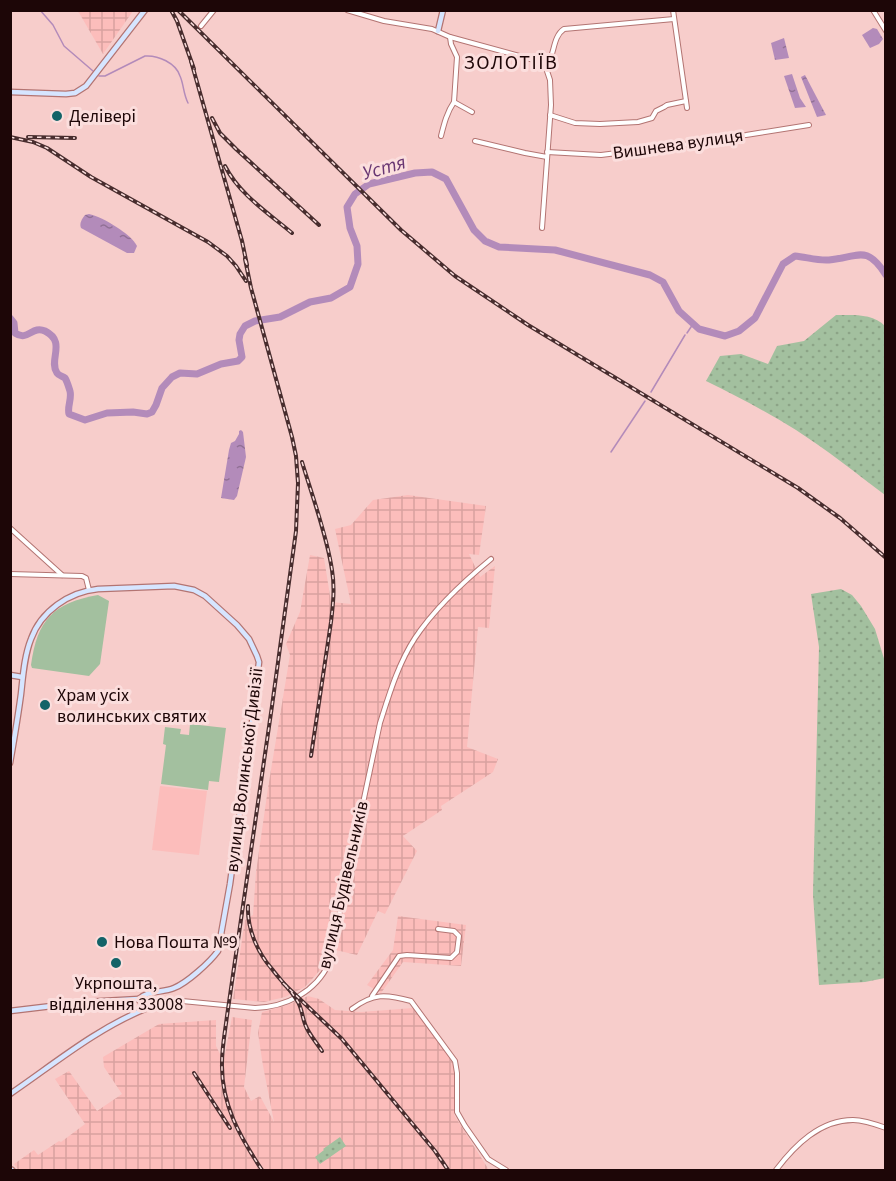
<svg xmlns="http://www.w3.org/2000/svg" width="896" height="1181" viewBox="0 0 896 1181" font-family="'Source Sans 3',sans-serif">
  <defs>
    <pattern id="industrial-grid" width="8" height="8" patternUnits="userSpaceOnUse" patternTransform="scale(1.5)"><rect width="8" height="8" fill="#fcbdbb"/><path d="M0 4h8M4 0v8" fill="none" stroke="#d8a19f"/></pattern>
    <pattern id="grass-dots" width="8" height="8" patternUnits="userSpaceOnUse" patternTransform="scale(1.5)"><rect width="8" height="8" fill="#a3c09f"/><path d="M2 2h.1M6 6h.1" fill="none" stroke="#8ca487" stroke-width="1.8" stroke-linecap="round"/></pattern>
    <pattern id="water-ripples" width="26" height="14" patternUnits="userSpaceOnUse" patternTransform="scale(1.5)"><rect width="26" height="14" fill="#b38bba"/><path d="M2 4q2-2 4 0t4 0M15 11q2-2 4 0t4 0" fill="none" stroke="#917095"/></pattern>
  </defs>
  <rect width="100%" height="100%" fill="#f7cdcb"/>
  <polygon fill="#fcbdbb" points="160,786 207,791 199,855 152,850"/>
  <g fill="url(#industrial-grid)">
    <polygon points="78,11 133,11 103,54"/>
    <polygon points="408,495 486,506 479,555 469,554 480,577 495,566 489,628 478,627 467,747 498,759 493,772 441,806 442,810 403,836 417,851 385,914 378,911 357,955 327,948 321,969 305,987 285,997 264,1002 233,999 245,920 253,915 256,872 268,788 290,655 286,644 300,612 310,555 324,558 331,602 351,604 335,529 351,525 373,500"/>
    <polygon points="398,916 466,925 461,966 403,962 381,993 367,985 393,950"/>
    <polygon points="308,996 319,999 335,1010 361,1012 413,1008 420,1015 452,1061 454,1070 454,1115 489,1170 18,1170 14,1164 34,1150 38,1155 59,1141 61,1142 85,1124 55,1079 69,1071 97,1111 122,1094 104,1067 103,1057 159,1024 216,1020 216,1046 220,1054 225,1054 232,1017 252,1020 244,1087 251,1101 260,1096 274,1122 263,1066 258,1033 262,1012 288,1005"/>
  </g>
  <g fill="url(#grass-dots)">
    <path d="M836,315C852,315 873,313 885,326V495C856,473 827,450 796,430C767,412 737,396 706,381L720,356L741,354L768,364L777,346L804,341Z"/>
    <polygon points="841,589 852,595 861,606 875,629 885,662 886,749 884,749 886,751 885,978 865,982 819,985 813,894 819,647 811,594"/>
    <polygon points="340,1137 346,1146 320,1164 315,1157 324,1150 323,1149"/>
  </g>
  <g fill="#a3c09f">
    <path d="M98,595L109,601L100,664L89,676L32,668L31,665C37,620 53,603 98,595Z"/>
    <polygon points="190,724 226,728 219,782 209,781 208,790 161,784 166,745 163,744 165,727 181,729 180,734 189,735"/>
  </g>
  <g fill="url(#water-ripples)">
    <polygon points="873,28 877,29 883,39 879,44 870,48 862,35"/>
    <polygon points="784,38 789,58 775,60 771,43"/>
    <polygon points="792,74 800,98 806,107 795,108 784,76"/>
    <polygon points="805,75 826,115 817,117 801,77"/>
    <path d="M89,214C103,217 131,234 137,246L134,253H127L81,228C79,223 82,219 85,215Z"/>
    <polygon points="241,430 243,432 246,457 237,496 234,500 221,498 229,450 231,443 235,441 239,434 239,431"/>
  </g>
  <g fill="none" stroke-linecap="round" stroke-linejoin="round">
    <g stroke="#b38bba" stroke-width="1.5">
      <polyline points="40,10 53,25 64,46 93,71"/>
      <path d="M99,76H105L145,56C158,55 176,63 180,76C184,85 183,93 188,103"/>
      <polyline points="687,333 693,324"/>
      <polyline points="651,392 685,335"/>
      <polyline points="611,452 645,401"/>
    </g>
    <path stroke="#b38bba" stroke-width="7" d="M10,318L14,323L15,333C28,342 32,325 45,331C67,342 48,360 57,373C59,376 63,376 65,378C67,381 69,388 70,391C72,400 67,406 69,414L85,420L107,413L133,412L147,414L152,412L156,405L162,388L172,377L180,373L197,374L221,364L238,361L242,357L239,340L240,334L245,326L255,321L280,317L310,302L331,298L350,287L358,264L357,246L350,228L347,207L355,194L369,184L415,173L432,172L446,179L474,230L485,241L499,247L555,250L650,275L663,282L679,311L699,329L725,336L739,331L755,318L783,264L795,256C806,257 818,261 829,260C859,257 866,244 886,275"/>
    <defs>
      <g id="street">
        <polyline points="347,10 384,21 432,29 450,37 534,60 545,65 550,80 551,105 542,228"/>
        <polyline points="673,10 687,108"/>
        <polyline points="873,10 886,31"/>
        <polyline points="201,26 214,10"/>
        <path d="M546,67C555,56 552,37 564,29L674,19"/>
        <polyline points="454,102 472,112"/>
        <polyline points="550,115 575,123 600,124 638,122 652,118 656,111 664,107 667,105 686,101"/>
        <path d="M441,136C444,124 447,112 454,102L457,57L451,44L450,37"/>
        <polyline points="475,141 525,153 547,157"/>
        <polyline points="547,152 601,155 698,143 708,138 746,135 809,125"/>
        <polyline points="10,528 62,575"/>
        <polyline points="10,574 82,576 86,578 89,590"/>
        <polyline points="372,996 399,956 407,955 451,958 457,952 459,936 454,931 438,929"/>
        <path d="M145,1009L165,1004L182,1001L255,1008C286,1007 316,992 329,963L380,723C389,695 398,664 415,638C435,608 463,582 491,559"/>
        <path d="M352,1009C373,993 386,994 411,1001L455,1061L457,1073V1112L465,1126L488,1159L506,1170"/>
        <path d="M776,1170C795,1145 820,1120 853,1120C864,1120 875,1124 886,1128"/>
      </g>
      <g id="secondary">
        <polyline points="438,31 443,10"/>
        <polyline points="10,92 66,94 75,93 86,86 145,10"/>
        <polyline points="10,675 22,677"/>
        <path d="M10,763C14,740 18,717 21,694C23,676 24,657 31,639C41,611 69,592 98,589L174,586L194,590L205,596L237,625L249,639L257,656L259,662L252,723L230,884L218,951C210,962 187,983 174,988C162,993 148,990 139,999"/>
        <polyline points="10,1011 85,1002 139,999"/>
        <path d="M10,1094C54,1064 96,1029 145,1009L139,999"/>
        <polyline points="10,1169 12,1170"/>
      </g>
    </defs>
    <use href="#street" stroke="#b37472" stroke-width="6"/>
    <use href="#secondary" stroke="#b37472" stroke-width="7"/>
    <use href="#street" stroke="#fff" stroke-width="4"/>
    <use href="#secondary" stroke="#d6e5ff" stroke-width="4.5"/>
    <defs>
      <g id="rail">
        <polyline points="171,10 177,21 194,69"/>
        <polyline points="178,10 401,230 455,276 528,325 798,488 840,518 886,558"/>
        <polyline points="191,61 242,241 247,265"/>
        <polyline points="212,118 220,133 236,149 319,225"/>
        <polyline points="10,137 33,142 47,148 91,177 208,242 227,256 236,266 246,281"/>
        <polyline points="28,137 75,138"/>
        <path d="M225,166C239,194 268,213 292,233"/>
        <path d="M245,259L251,288L292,437L296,456L298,483L296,531L272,706L227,1016C225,1032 222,1047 222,1063C221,1104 240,1137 262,1170"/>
        <path d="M302,462C312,495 327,536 332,570C335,588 333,605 331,622L311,756"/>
        <path d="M248,906C247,928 257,952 272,969C280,980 291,990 298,1002C302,1009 302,1016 305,1024C308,1033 316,1042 322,1051"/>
        <polyline points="283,983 342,1039 435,1151 448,1170"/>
        <polyline points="194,1073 230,1128"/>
      </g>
    </defs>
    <use href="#rail" stroke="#482d2e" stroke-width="4"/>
    <use href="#rail" stroke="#fbdedd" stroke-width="1.5" stroke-dasharray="4.5" stroke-linecap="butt"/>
  </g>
  <g fill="#136368" stroke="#fbdedd" stroke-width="2">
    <circle cx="57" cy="116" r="6"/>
    <circle cx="45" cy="705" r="6"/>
    <circle cx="102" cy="942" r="6"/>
    <circle cx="116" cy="963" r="6"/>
  </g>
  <g text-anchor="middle" stroke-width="6" stroke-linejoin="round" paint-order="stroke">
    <g font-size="18" fill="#1d0607" stroke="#fbdedd" text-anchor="start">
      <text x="69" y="122">Делівері</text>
      <text x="57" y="701">Храм усіх<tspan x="57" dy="21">волинських святих</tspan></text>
      <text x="114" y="948">Нова Пошта №9</text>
      <text x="116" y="989" text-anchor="middle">Укрпошта,<tspan x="116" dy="21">відділення 33008</tspan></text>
    </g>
    <g font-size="18" fill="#1d0607" stroke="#fbdedd">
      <text transform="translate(678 144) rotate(-8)" y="6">Вишнева вулиця</text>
      <text transform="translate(244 770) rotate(-83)" y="6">вулиця Волинської Дивізії</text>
      <text transform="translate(343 885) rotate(-77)" y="6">вулиця Будівельників</text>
    </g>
    <g font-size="20" letter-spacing="1.5" fill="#1d0607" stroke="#fbdedd">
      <text x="511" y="69">ЗОЛОТІЇВ</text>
    </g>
    <g font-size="20" font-style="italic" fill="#693672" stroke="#fbdedd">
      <text transform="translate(384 167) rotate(-16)" y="7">Устя</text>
    </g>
  </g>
  <rect width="896" height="1181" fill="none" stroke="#1d0607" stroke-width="24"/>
</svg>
